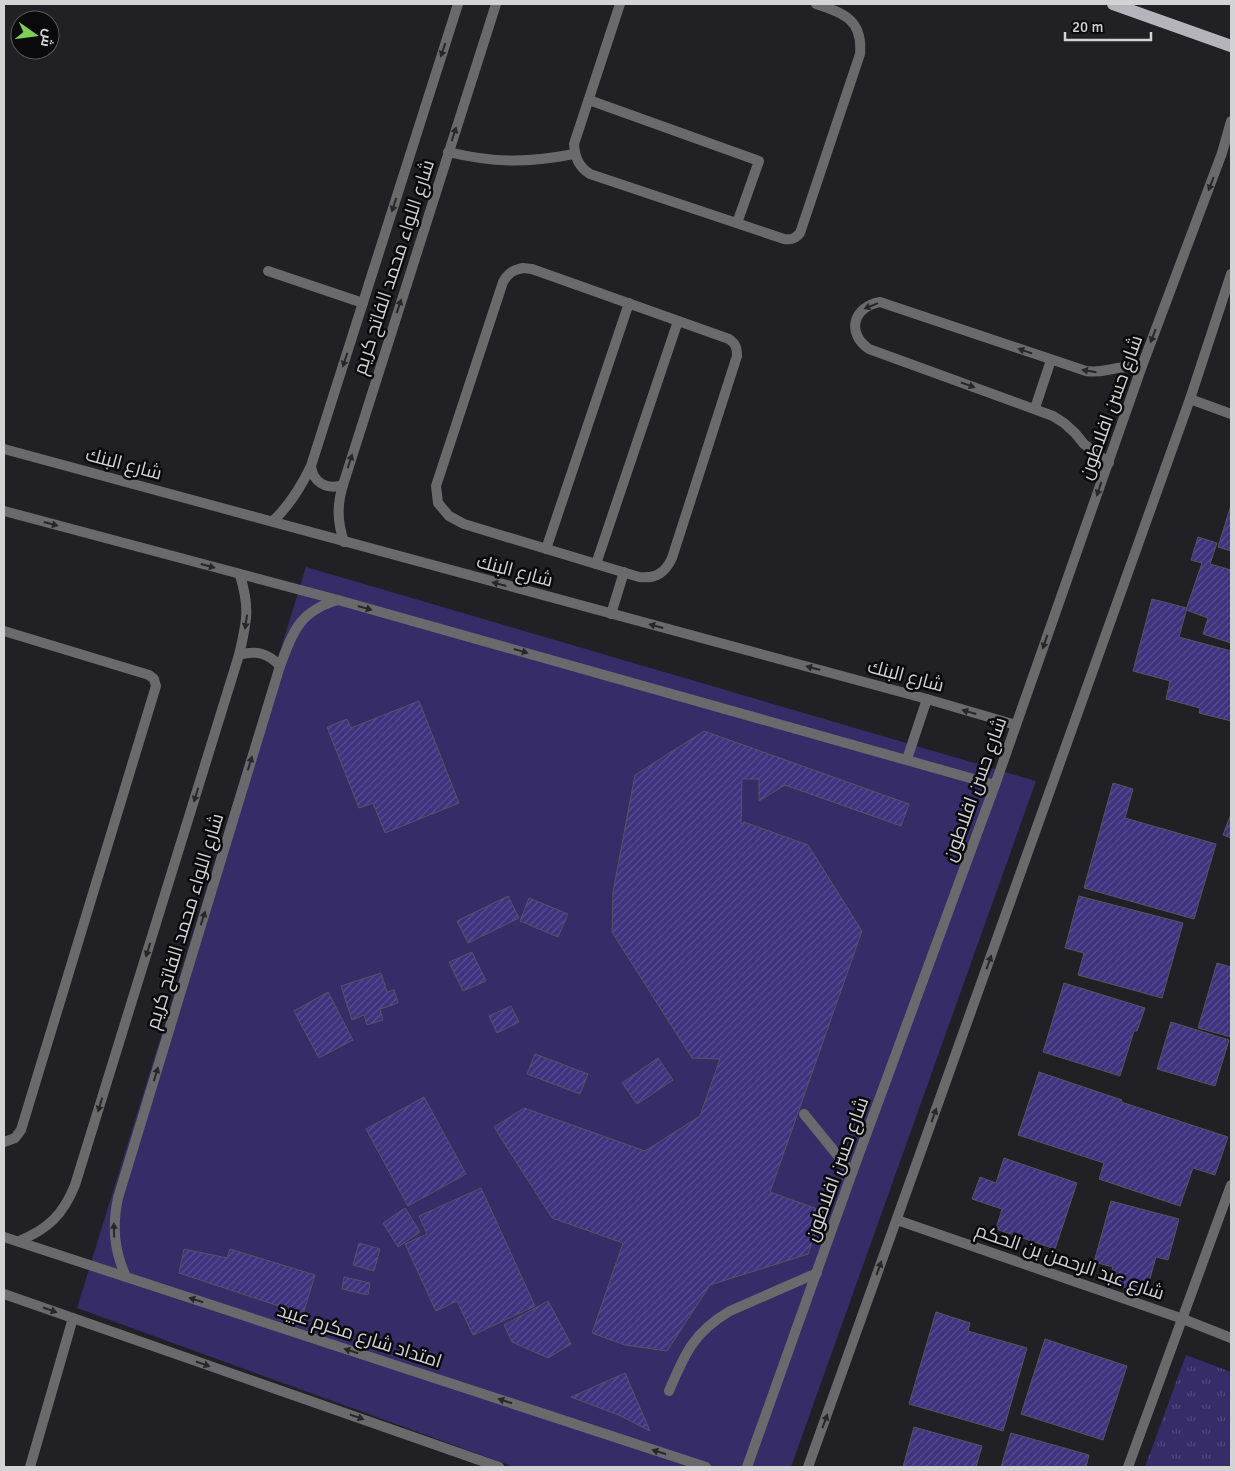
<svg xmlns="http://www.w3.org/2000/svg" width="1235" height="1471" viewBox="0 0 1235 1471" font-family="Signika,Cairo,sans-serif">
  <defs>
    <pattern id="grass-tufts" width="24" height="20" patternUnits="userSpaceOnUse" patternTransform="scale(1.25)"><rect width="24" height="20" fill="#362c68"/><path d="M3 7l-1-3M5 7V3M7 7l1-3M15 17l-1-3M17 17v-4M19 17l1-3" fill="none" stroke="#524a7d"/></pattern>
    <pattern id="building-hatch" width="6" height="6" patternUnits="userSpaceOnUse" patternTransform="scale(1.25)"><rect width="6" height="6" fill="#3f327e"/><path d="M-1 1l2-2M0 6l6-6M5 7l2-2" fill="none" stroke="#5a4f90"/></pattern>
  </defs>
  <rect width="100%" height="100%" fill="#202025"/>
  <polygon fill="url(#grass-tufts)" points="1186,1355 1231,1372 1231,1467 1145,1467"/>
  <polygon fill="#362c68" points="306,567 1036,781 791,1467 514,1467 77,1308"/>
  <g fill="url(#building-hatch)" stroke="#55555b">
    <polygon points="1231,505 1231,551 1218,547"/>
    <polygon points="1198,537 1217,543 1210,564 1231,570 1231,643 1203,634 1208,618 1186,610 1202,563 1191,560"/>
    <polygon points="1152,599 1187,608 1179,637 1231,651 1231,721 1199,713 1200,708 1166,699 1170,681 1133,671"/>
    <polygon points="419,701 459,803 385,833 373,803 359,808 327,727 347,719 351,728"/>
    <polygon points="704,731 909,804 901,826 785,785 759,801 759,779 742,779 741,824 744,822 808,845 862,931 770,1192 823,1211 808,1254 710,1285 667,1351 625,1345 592,1333 623,1243 552,1218 494,1127 524,1108 645,1151 700,1116 720,1059 692,1058 612,932 613,892 635,775"/>
    <polygon points="1113,783 1133,789 1125,818 1216,844 1194,919 1084,888"/>
    <polygon points="1231,814 1231,838 1223,835"/>
    <polygon points="508,896 519,918 468,943 457,921"/>
    <polygon points="1079,896 1183,923 1162,998 1078,975 1084,953 1065,948"/>
    <polygon points="529,898 568,914 558,937 520,921"/>
    <polygon points="472,952 486,981 463,991 449,962"/>
    <polygon points="1217,963 1231,967 1231,1037 1198,1028"/>
    <polygon points="381,973 387,992 394,990 398,1003 380,1009 383,1020 367,1025 364,1015 352,1020 341,986"/>
    <polygon points="1064,983 1145,1008 1137,1031 1134,1031 1120,1076 1043,1052"/>
    <polygon points="328,992 353,1040 319,1058 294,1011"/>
    <polygon points="511,1006 519,1022 497,1033 489,1016"/>
    <polygon points="1171,1022 1229,1040 1215,1086 1157,1069"/>
    <polygon points="535,1054 588,1074 580,1094 527,1074"/>
    <polygon points="658,1058 673,1080 637,1104 622,1083"/>
    <polygon points="1039,1072 1122,1100 1121,1102 1228,1137 1215,1175 1193,1168 1180,1206 1099,1179 1104,1163 1018,1135"/>
    <polygon points="424,1097 466,1174 408,1206 366,1129"/>
    <polygon points="1004,1158 1077,1183 1055,1249 996,1229 1002,1209 972,1199 980,1177 996,1183"/>
    <polygon points="481,1188 535,1306 473,1335 457,1301 436,1311 405,1244 427,1234 419,1216"/>
    <polygon points="1111,1201 1179,1219 1168,1260 1156,1257 1146,1293 1109,1283 1113,1267 1094,1262"/>
    <polygon points="405,1208 420,1232 398,1247 383,1223"/>
    <polygon points="359,1243 380,1249 374,1271 353,1265"/>
    <polygon points="184,1249 227,1258 230,1249 315,1275 303,1314 179,1273"/>
    <polygon points="344,1277 370,1283 368,1295 342,1289"/>
    <polygon points="548,1301 571,1344 548,1358 512,1342 504,1325"/>
    <polygon points="936,1312 970,1323 968,1331 1027,1348 1003,1431 909,1404"/>
    <polygon points="1045,1339 1127,1366 1103,1440 1021,1414"/>
    <polygon points="625,1373 650,1431 621,1416 571,1397"/>
    <polygon points="914,1427 982,1446 976,1467 903,1467"/>
    <polygon points="1011,1433 1089,1455 1086,1467 1001,1467"/>
  </g>
  <g fill="none" stroke-linecap="round" stroke-linejoin="round">
    <g stroke="#6a6a6c" stroke-width="10">
      <path d="M620,4L574,144C575,158 579,167 590,174L784,239C791,240 795,239 800,233L860,54C863,20 844,13 816,4"/>
      <polyline points="589,100 759,161 737,223"/>
      <path d="M448,152C494,163 528,163 574,154"/>
      <path d="M523,268L532,269L729,339C736,344 737,348 737,356L672,558C665,573 656,579 639,577L464,524L449,516L438,503L436,486L503,282C508,273 513,270 523,268Z"/>
      <polyline points="268,271 363,303"/>
      <polyline points="1035,408 1051,360"/>
      <path d="M1109,463L1084,444L1075,433L1064,423L1053,416L869,349C846,333 853,307 880,302L1086,371C1099,373 1105,370 1118,368C1126,367 1134,367 1142,366"/>
      <polyline points="546,549 629,303"/>
      <polyline points="596,564 678,321"/>
      <polyline points="611,614 624,572"/>
      <polyline points="4,631 149,675 154,679 156,686 21,1130 15,1138 4,1142"/>
      <polyline points="804,1114 852,1173"/>
      <path d="M669,1391C685,1353 694,1332 730,1311L817,1273"/>
    </g>
    <g stroke="#6a6a6c" stroke-width="10">
      <polyline points="1190,399 1231,414"/>
      <path d="M311,466C313,483 327,490 343,485"/>
      <path d="M273,521C290,505 301,487 311,466L458,4"/>
      <path d="M344,542C337,521 337,505 343,485L496,4"/>
      <path d="M239,655C256,650 268,653 280,666"/>
      <polyline points="897,1220 1183,1319 1231,1338"/>
      <path d="M19,1241C48,1229 63,1215 75,1185L239,655C247,621 250,608 240,575"/>
      <path d="M126,1277C114,1250 112,1226 118,1198L280,666C293,632 299,611 338,600"/>
      <polyline points="30,1467 73,1318"/>
      <polyline points="1128,1467 1231,1185"/>
    </g>
    <g stroke="#6a6a6c" stroke-width="10">
      <polyline points="4,449 927,699 1016,725"/>
      <polyline points="4,511 338,600 995,785"/>
      <polyline points="907,759 927,699"/>
      <polyline points="4,1237 706,1467"/>
      <polyline points="4,1294 499,1467"/>
      <polyline points="747,1467 852,1173 995,785 1142,366 1222,153 1231,121"/>
      <polyline points="808,1467 1190,399 1231,274"/>
    </g>
    <polyline stroke="#b4b4ba" stroke-width="12" points="1113,4 1231,46"/>
  </g>
  <defs><path id="oneway-solid" d="M-6-.8H1V-3.2L6.5 0L1 3.2V.8H-6Z" transform="scale(1.25)"/></defs>
  <g fill="#272729">
    <use href="#oneway-solid" transform="translate(443 50) rotate(108)"/>
    <use href="#oneway-solid" transform="translate(454 134) rotate(-72)"/>
    <use href="#oneway-solid" transform="translate(1211 184) rotate(111)"/>
    <use href="#oneway-solid" transform="translate(394 205) rotate(108)"/>
    <use href="#oneway-solid" transform="translate(399 306) rotate(-72)"/>
    <use href="#oneway-solid" transform="translate(871 306) rotate(158)"/>
    <use href="#oneway-solid" transform="translate(1153 336) rotate(111)"/>
    <use href="#oneway-solid" transform="translate(1025 351) rotate(-161)"/>
    <use href="#oneway-solid" transform="translate(345 360) rotate(108)"/>
    <use href="#oneway-solid" transform="translate(1089 371) rotate(-171)"/>
    <use href="#oneway-solid" transform="translate(968 385) rotate(19)"/>
    <use href="#oneway-solid" transform="translate(350 461) rotate(-72)"/>
    <use href="#oneway-solid" transform="translate(1099 489) rotate(109)"/>
    <use href="#oneway-solid" transform="translate(51 524) rotate(15)"/>
    <use href="#oneway-solid" transform="translate(208 566) rotate(15)"/>
    <use href="#oneway-solid" transform="translate(499 584) rotate(-165)"/>
    <use href="#oneway-solid" transform="translate(365 608) rotate(16)"/>
    <use href="#oneway-solid" transform="translate(246 622) rotate(98)"/>
    <use href="#oneway-solid" transform="translate(656 626) rotate(-165)"/>
    <use href="#oneway-solid" transform="translate(1045 642) rotate(109)"/>
    <use href="#oneway-solid" transform="translate(521 651) rotate(16)"/>
    <use href="#oneway-solid" transform="translate(813 668) rotate(-165)"/>
    <use href="#oneway-solid" transform="translate(969 712) rotate(-164)"/>
    <use href="#oneway-solid" transform="translate(250 763) rotate(-73)"/>
    <use href="#oneway-solid" transform="translate(196 795) rotate(107)"/>
    <use href="#oneway-solid" transform="translate(203 918) rotate(-73)"/>
    <use href="#oneway-solid" transform="translate(148 950) rotate(107)"/>
    <use href="#oneway-solid" transform="translate(989 962) rotate(-70)"/>
    <use href="#oneway-solid" transform="translate(156 1074) rotate(-73)"/>
    <use href="#oneway-solid" transform="translate(100 1105) rotate(107)"/>
    <use href="#oneway-solid" transform="translate(934 1115) rotate(-70)"/>
    <use href="#oneway-solid" transform="translate(114 1230) rotate(-91)"/>
    <use href="#oneway-solid" transform="translate(879 1268) rotate(-70)"/>
    <use href="#oneway-solid" transform="translate(196 1300) rotate(-162)"/>
    <use href="#oneway-solid" transform="translate(50 1310) rotate(19)"/>
    <use href="#oneway-solid" transform="translate(351 1351) rotate(-162)"/>
    <use href="#oneway-solid" transform="translate(203 1364) rotate(19)"/>
    <use href="#oneway-solid" transform="translate(505 1401) rotate(-162)"/>
    <use href="#oneway-solid" transform="translate(357 1417) rotate(19)"/>
    <use href="#oneway-solid" transform="translate(825 1421) rotate(-70)"/>
    <use href="#oneway-solid" transform="translate(659 1452) rotate(-162)"/>
  </g>
  <g text-anchor="middle" stroke-width="5" stroke-linejoin="round" paint-order="stroke">
    <g font-size="19" fill="#d3d3d6" stroke="#0a0a0c">
      <text transform="translate(393 267) rotate(-72)" y="7">شارع اللواء محمد الفاتح كريم</text>
      <text transform="translate(1110 407) rotate(-70)" y="7">شارع حسن افلاطون</text>
      <text transform="translate(124 463) rotate(15)" y="7">شارع البنك</text>
      <text transform="translate(515 570) rotate(15)" y="7">شارع البنك</text>
      <text transform="translate(906 675) rotate(15)" y="7">شارع البنك</text>
      <text transform="translate(974 789) rotate(-70)" y="7">شارع حسن افلاطون</text>
      <text transform="translate(184 921) rotate(-73)" y="7">شارع اللواء محمد الفاتح كريم</text>
      <text transform="translate(836 1169) rotate(-70)" y="7">شارع حسن افلاطون</text>
      <text transform="translate(1070 1261) rotate(19)" y="7">شارع عبد الرحمن بن الحكم</text>
      <text transform="translate(360 1335) rotate(18)" y="7">امتداد شارع مكرم عبيد</text>
    </g>
  </g>
  <rect width="1235" height="1471" fill="none" stroke="#d3d3d6" stroke-width="10"/>
  <g transform="translate(35 35) rotate(104)"><circle r="24" fill="#0a0a0c" stroke="#5a5a5d"/>
  <path d="M0-4L9 19L0 12L-9 19Z" fill="#7cd155"/>
  <text y="-8" font-size="14" font-weight="bold" text-anchor="middle" fill="#d3d3d6">ش</text>
  </g>
  <path d="M1065 32v8h86v-8" fill="none" stroke="#d3d3d6" stroke-width="2.5"/>
  <text x="1072" y="32" font-size="15" fill="#d3d3d6" stroke="#0a0a0c" stroke-width="4" paint-order="stroke">20 m</text>
</svg>
